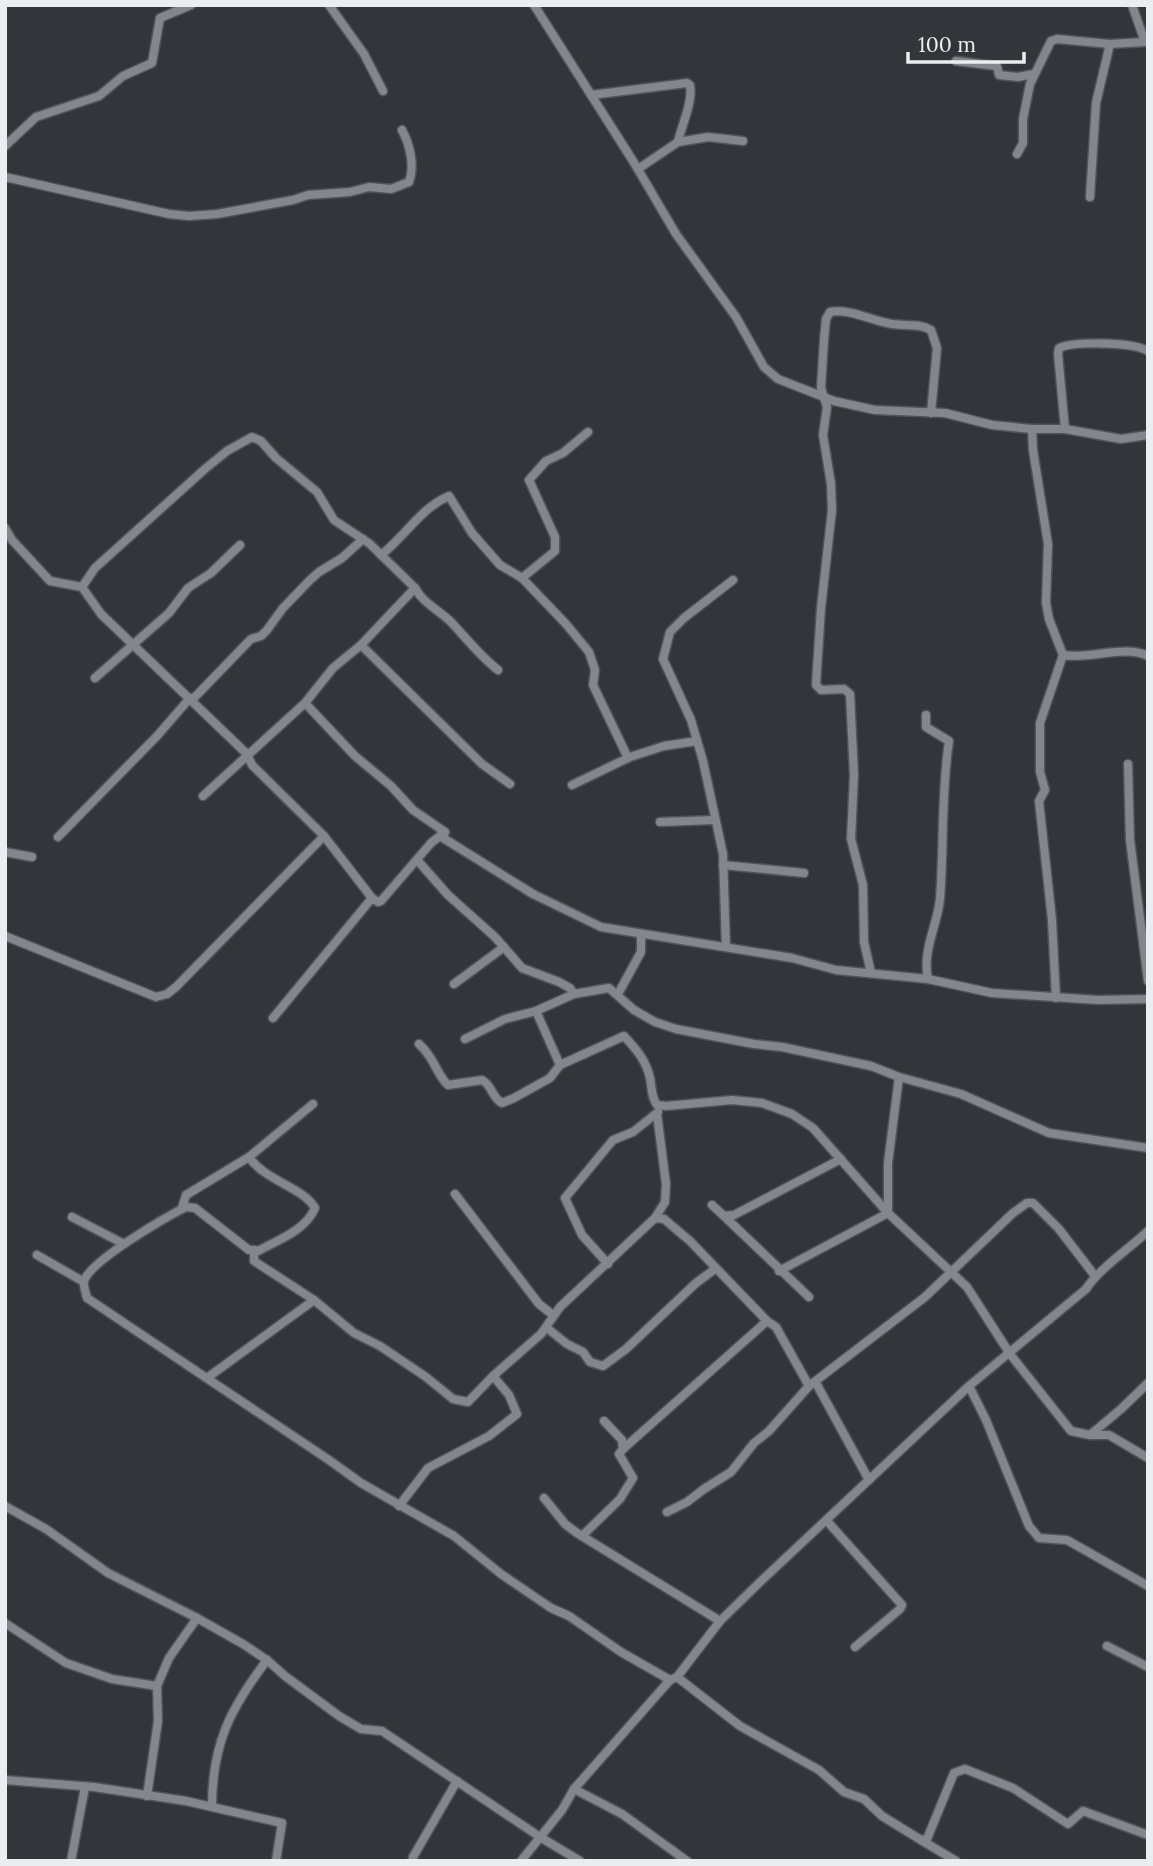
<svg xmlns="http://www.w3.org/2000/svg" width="1153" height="1866" viewBox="0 0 1153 1866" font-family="Lora,serif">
  <rect width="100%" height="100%" fill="#33353b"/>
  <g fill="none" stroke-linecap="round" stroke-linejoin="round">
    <defs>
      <g id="street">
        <polyline points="329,5 364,54 383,91"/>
        <polyline points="534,5 633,161 676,234 736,317 764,367 778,379 834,401 875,410 945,413 992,425 1032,429 1065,429 1121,439 1148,435"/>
        <polyline points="1132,5 1145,42 1148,42"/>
        <polyline points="956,61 997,66 999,75 1018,77 1034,74"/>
        <path d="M591,95L687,83L690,85C693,102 682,124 678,142L638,169"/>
        <polyline points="678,142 708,137 743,141"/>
        <polyline points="5,146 36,117 99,96 123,76 152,63 160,18 191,5"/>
        <polyline points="1017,154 1023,143 1023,119 1030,84 1051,41 1057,39 1110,44"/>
        <path d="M5,177L169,214L189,216L217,214L293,200L308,195L350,192L369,187L391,189L409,182C415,166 410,145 402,130"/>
        <polyline points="1090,197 1096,103 1110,44 1145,42"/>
        <polyline points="1032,429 1033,450 1048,544 1046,603 1049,619 1063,655 1040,723 1040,772 1045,790 1039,801 1052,920 1056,998"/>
        <path d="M1065,429L1058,354L1059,348C1074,341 1133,342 1148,351"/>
        <polyline points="5,528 12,540 50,581 82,587"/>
        <path d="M381,555C404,537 422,507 449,496L472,533L500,565L522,578L555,551V537L529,480L546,461L563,453L588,432"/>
        <polyline points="522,578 566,624 589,652 595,670 593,685 628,758"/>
        <polyline points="415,588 370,544 334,520 317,492 276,458 261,441 252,437 227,451 206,468 95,568 82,587 101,614 247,754 252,765 324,836 372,898 378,902 381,901 431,843 445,832"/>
        <polyline points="361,645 482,764 510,784"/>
        <path d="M1063,655C1089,660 1125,644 1148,656"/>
        <polyline points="95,678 169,613 188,588 211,573 240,545"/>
        <path d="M305,703L333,668L361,645L415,588C423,603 439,610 451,622C467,639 480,656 498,670"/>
        <path d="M926,715V727L949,741C941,794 944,847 940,899C937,927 922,950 928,979"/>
        <polyline points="1128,764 1130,840 1148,981"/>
        <polyline points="572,785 630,757 664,746 697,741"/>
        <polyline points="203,796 305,703 355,756 391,786 413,810 445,832"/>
        <polyline points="660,822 714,820"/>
        <polyline points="444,833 440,836 533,894 601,927 792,958 836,970 928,979 992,993 1098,1000 1148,999"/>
        <polyline points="58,837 157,736 190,698 194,698 251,639 261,636 267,630 283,608 310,580 319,572 342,558 363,539"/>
        <polyline points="5,852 32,857"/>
        <polyline points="418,861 448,895 495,937 522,968 559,982 570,988 574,994 609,988 634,1010 655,1022 676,1029 754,1044 782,1047 871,1066 899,1077 961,1094 1049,1133 1148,1148"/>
        <polyline points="723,865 804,873"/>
        <polyline points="5,936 156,997 167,994 176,987 324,836"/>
        <polyline points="726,947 723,854 703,761 691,720 663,659 670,632 684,618 733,580"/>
        <path d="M871,973L864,942L863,885L851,839L854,775L850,694L844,689L821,690L816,685L821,608L832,510L831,484L823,435L827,407L821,388L824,340L826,319L830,312C849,308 872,321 892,324C905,326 919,323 931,330L937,348L931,413"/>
        <polyline points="454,984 504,947"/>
        <polyline points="618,994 641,952 641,935"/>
        <polyline points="273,1018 372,898"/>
        <polyline points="465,1039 505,1019 536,1011"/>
        <path d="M419,1044C435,1058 436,1074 448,1085L482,1080C492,1085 492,1098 502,1103L514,1098L550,1078L560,1065L624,1036C636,1049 646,1060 650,1078C652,1088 651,1097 657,1105L666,1106L732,1100L762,1103L792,1114L813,1128L888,1213L967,1287L1010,1354L1071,1431L1090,1435H1109L1148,1458"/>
        <polyline points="560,1065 536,1011 574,994"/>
        <path d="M313,1104L249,1157C265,1181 303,1187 315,1208C306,1230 278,1240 258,1251L254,1250V1261L314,1300L354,1333L380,1346L426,1377L453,1399L468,1402L493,1376L541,1334L560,1307L655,1218L665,1202L666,1184L657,1114"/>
        <polyline points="455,1194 539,1304 553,1315"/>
        <polyline points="712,1205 724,1216 734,1215 841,1159"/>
        <polyline points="182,1208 186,1195 249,1157"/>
        <polyline points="724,1216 809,1297"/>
        <polyline points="72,1217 124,1244"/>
        <polyline points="655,1218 664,1219 690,1241 767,1321"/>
        <path d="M254,1250H249L195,1208L186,1207C166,1217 90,1261 84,1281C83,1286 86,1293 87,1298L329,1460L361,1483L454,1536L501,1574L551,1608L569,1616L621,1652L670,1680"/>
        <polyline points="37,1255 84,1282"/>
        <polyline points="608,1264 582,1235 565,1198 613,1140 633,1132 658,1112"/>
        <polyline points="779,1271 888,1213 888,1163 899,1077"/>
        <polyline points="547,1328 567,1344 583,1352 590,1362 603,1366 626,1349 696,1283 715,1269"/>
        <polyline points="207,1378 314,1300"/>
        <polyline points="816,1383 869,1480"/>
        <polyline points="969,1386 986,1420 1029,1526 1039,1538 1067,1540 1148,1586"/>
        <polyline points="604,1421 622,1440 623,1449"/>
        <polyline points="1090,1435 1121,1409 1148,1383"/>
        <polyline points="544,1498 565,1524 577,1533 720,1621"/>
        <polyline points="5,1506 46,1529 108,1573 197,1618 243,1644 267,1660 285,1676 339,1716 361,1729 382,1731 540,1837 580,1861"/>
        <polyline points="399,1506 428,1468 489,1436 517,1414 509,1395 493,1376"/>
        <polyline points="667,1512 687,1502 704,1489 731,1472 754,1443 769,1431 809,1386 925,1297 1013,1213 1027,1203 1033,1203 1059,1229 1095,1276"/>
        <polyline points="827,1521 902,1605 900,1609 855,1647"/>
        <polyline points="582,1536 620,1499 633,1478 619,1454 623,1449 767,1321 776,1327 809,1386"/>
        <polyline points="5,1623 66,1663 112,1679 157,1686"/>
        <polyline points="1107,1646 1148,1667"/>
        <polyline points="677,1677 740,1726 819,1770 844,1792 864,1799 882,1816 921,1840 927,1839 954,1773 965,1769 1013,1788 1068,1824 1083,1811 1148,1835"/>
        <polyline points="5,1780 94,1787 186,1801 282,1823 276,1861"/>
        <polyline points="574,1789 622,1814 687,1861"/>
        <polyline points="147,1796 158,1721 157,1686 169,1658 197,1618"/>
        <path d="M212,1807C212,1744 230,1709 267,1660"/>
        <polyline points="921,1840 956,1861"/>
        <polyline points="413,1857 457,1781"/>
        <polyline points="71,1861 85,1787"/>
        <path d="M521,1861L562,1810L574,1789L670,1680L677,1677L720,1621L760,1582L969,1386L1086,1289C1100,1268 1129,1249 1148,1231"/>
      </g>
    </defs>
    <use href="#street" stroke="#515358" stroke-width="11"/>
    <use href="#street" stroke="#83868d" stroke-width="8"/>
  </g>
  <rect width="1153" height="1866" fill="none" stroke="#ebedf0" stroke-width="14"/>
  <path d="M908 52v10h116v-10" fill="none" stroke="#ebedf0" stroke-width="3.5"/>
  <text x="918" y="52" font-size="21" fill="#ebedf0" stroke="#33353b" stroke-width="5" paint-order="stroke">100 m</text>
</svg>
